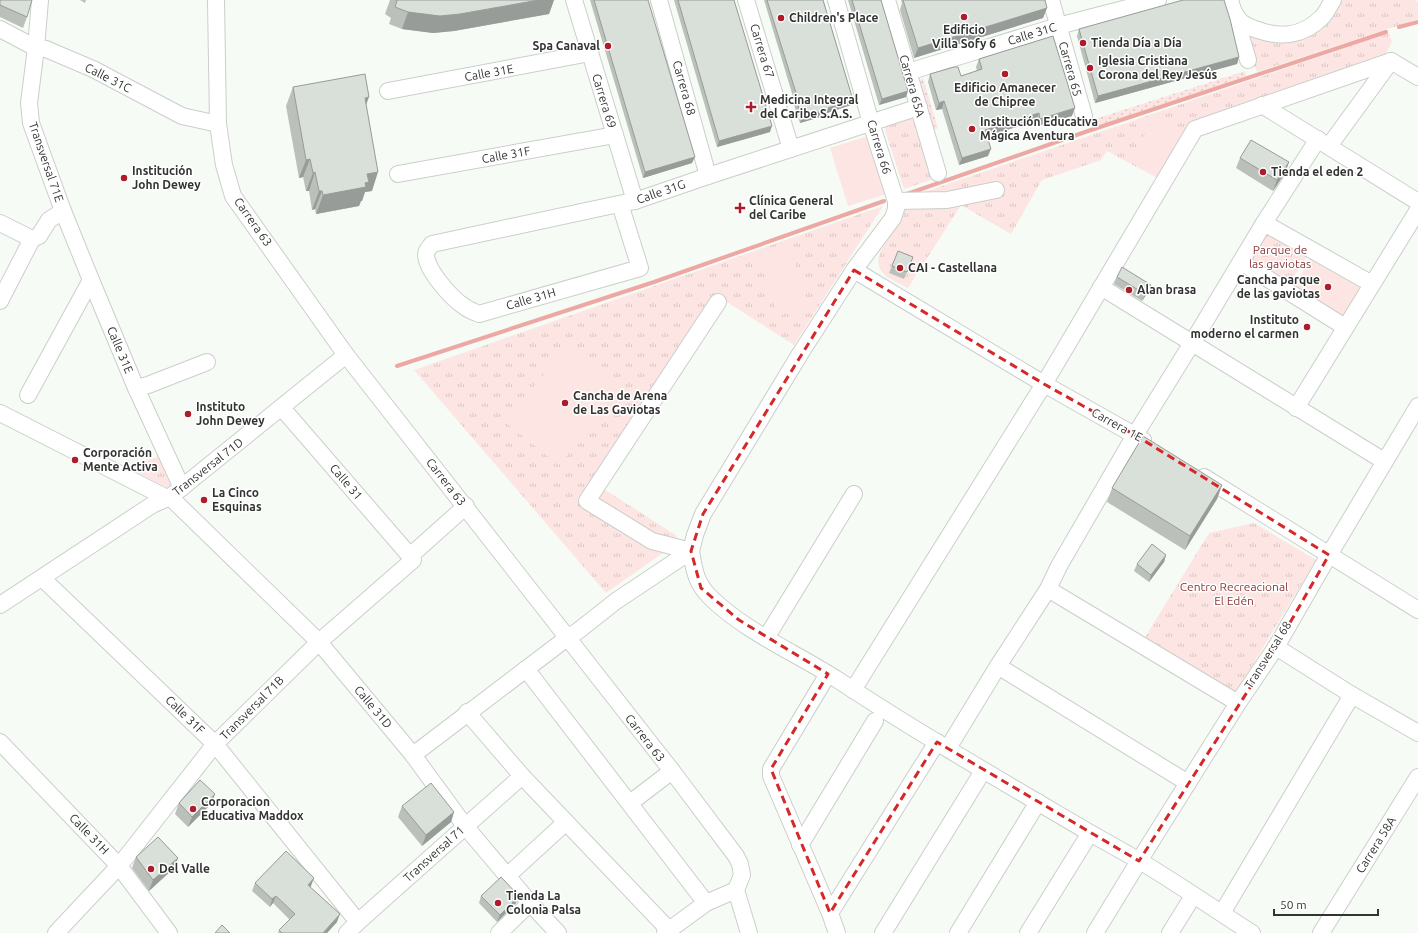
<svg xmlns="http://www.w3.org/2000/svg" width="1418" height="933" viewBox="0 0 1418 933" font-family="Ubuntu,sans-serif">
  <defs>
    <pattern id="grass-dots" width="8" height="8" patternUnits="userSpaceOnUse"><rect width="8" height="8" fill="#fde5e3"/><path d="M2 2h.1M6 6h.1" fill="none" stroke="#d9c5c3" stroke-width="1.8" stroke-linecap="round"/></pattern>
    <pattern id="park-tufts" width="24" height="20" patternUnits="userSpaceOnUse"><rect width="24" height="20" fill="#fde5e3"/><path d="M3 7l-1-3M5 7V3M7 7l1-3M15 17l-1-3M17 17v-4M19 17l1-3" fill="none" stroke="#d9c5c3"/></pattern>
  </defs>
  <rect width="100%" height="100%" fill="#f6fbf6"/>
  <g fill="url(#grass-dots)">
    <polygon points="1245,71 1246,76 1097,126 1095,119"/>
    <polygon points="923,78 938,128 932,130 918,82"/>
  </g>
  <g fill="url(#park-tufts)">
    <path d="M1341,0H1414L1418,2V19L1257,72L1244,30C1258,33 1272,39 1286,41C1291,42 1296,41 1301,40C1322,33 1331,18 1341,0Z"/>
    <path d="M1389,33L1392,42L1386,53L1194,121L1161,180L1107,151L1101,160L1042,180L1011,234L961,205L908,288C900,284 890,280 884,274C866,257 896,234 901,218C903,212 903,205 904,199Z"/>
    <polygon points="912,117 931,180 904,189 885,130 886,125"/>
    <polygon points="883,206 794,345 716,295 593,482 677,536 667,550 606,593 414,370"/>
    <polygon points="1271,227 1310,251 1288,286 1249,262"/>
    <polygon points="159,456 172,490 129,468"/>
    <polygon points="1254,523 1316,560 1235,694 1144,639 1209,533"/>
  </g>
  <g fill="#fde5e3">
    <polygon points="1155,116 1185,133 1159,178 1129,161"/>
    <polygon points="868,136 887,194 848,206 830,148"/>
    <polygon points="788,242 809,305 778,316 757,253"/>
    <polygon points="1313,254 1364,284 1342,322 1292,290"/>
    <polygon points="570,342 624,385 559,465 505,422"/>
  </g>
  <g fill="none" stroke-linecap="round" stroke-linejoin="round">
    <g stroke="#eea8a4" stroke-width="4">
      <polyline points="1399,27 1418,22"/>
      <polyline points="907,194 1088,131 1386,32"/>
      <polyline points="397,366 654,282 884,201"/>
    </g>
    <defs>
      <g id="minor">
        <polyline points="40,0 36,48 29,103 31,123 63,211 91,280 136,388 182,488"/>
        <polyline points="216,0 218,124 224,165 233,196 346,355 672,771 736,856 740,864 742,875 736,890 749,933"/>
        <polyline points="574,0 635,201"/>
        <polyline points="659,0 708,176"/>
        <polyline points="746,0 791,149"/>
        <polyline points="887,0 938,173"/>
        <polyline points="1051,0 1084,116"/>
        <polyline points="1230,0 1248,60"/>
        <path d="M1234,12C1236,15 1238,19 1241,22C1247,27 1254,29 1261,31C1282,38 1304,35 1321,18C1326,14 1329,6 1333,0"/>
        <polyline points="0,29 36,48 46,49 93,69 182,116 218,124"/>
        <polyline points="1391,61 1418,77"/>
        <polyline points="908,72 1058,26 1158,0"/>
        <polyline points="388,91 590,53"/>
        <polyline points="1262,105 1418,202"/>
        <polyline points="1329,146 1391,61"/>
        <polyline points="398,174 615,135"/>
        <polyline points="896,201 947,200 996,190"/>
        <path d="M620,204L640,268L479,314C474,312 469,310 465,307C452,299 427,271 426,255C426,250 429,248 432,244L628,202L635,201L708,176L919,107"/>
        <polyline points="0,223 32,239"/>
        <polyline points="1264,223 1372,284"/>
        <polyline points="1241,262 1345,327"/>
        <polyline points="854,270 1044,384 1143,440"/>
        <polyline points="1101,287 1384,461"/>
        <polyline points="0,301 32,239 39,236 49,220 63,211"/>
        <path d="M718,302L587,501L652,541L691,551C694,570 696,583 710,597C744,631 798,654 838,680C920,734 1005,783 1090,833C1106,842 1122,851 1138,860C1177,883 1214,909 1252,933"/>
        <polyline points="136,388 148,385 207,362"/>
        <polyline points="28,395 91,280"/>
        <polyline points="282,408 410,556"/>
        <polyline points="1296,408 1418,210"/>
        <polyline points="0,413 167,498"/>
        <polyline points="1204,477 1418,610"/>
        <polyline points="170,497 319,642 413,755 465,826 530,903 558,933"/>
        <polyline points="42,578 215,744 358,922"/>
        <polyline points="1048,589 1238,703"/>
        <polyline points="0,605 152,505 170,497 346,355"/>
        <polyline points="766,638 854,494"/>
        <polyline points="1276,647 1352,695 1418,733"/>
        <polyline points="998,666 1188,783"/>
        <polyline points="526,669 706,903"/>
        <polyline points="828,674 771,769 771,776 830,913 837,933"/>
        <polyline points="853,690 1044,384 1195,129 1391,61"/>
        <polyline points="467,712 522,776 669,930"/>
        <polyline points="0,742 119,866 169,933"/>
        <polyline points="948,748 998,666 1048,589 1059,566 1135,435 1192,343 1264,223 1318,139"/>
        <polyline points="413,755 567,638 578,631 616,601 691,551 695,535 703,514 800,354 854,270 893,218 896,209 896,201 871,123 836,0"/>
        <polyline points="630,803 672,771"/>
        <polyline points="800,845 875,721"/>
        <polyline points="507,876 566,822"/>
        <polyline points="830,913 937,742"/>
        <polyline points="1222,913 1352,695"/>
        <polyline points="56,933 119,866 215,744 319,642 413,560 410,556 466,506"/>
        <polyline points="347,933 358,922 522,776"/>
        <polyline points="499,933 530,903"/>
        <polyline points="665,933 706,903 736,890"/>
        <polyline points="883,933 983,771"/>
        <polyline points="958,933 1038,802"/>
        <polyline points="1028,933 1090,833"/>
        <polyline points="1095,933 1139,861 1238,703 1276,647 1329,555 1418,406"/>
        <polyline points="1170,933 1193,896"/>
        <polyline points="1321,933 1418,777"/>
      </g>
    </defs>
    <use href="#minor" stroke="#cacfca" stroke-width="18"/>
    <use href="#minor" stroke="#fff" stroke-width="16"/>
  </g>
  <g fill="#bbc0bb">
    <polygon points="0,0 27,17 23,28 0,17"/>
    <polygon points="80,0 86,0 85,3"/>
    <polygon points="390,0 554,0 549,14 454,31 433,33 402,29 389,24 391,18 385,14"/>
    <polygon points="590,0 648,0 692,163 643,178"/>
    <polygon points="674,0 734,0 770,132 717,147"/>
    <polygon points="764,0 823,0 853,100 851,105 827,113 827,115 800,123 793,102 794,100"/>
    <polygon points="848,0 881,0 906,97 879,105"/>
    <polygon points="901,0 1045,0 1047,8 1043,18 914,58 900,10 902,3"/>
    <polygon points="1079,29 1239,57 1237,64 1095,103 1077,36"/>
    <polygon points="979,59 1072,116 1038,126 1036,121 987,136 988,156 959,165 942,109 936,110 928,82 930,74 961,76 977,71 976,67"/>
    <polygon points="293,87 366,105 372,191 365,192 362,201 361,201 359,206 316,214 315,209 312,210 309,191 306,191 303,177 299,178 286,106"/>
    <polygon points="1240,158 1289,162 1285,173 1273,191 1236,168"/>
    <polygon points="898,251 913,257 904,279 889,273"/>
    <polygon points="1117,277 1148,292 1142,301 1114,284"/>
    <polygon points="1222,485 1217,499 1185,550 1107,502 1112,488"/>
    <polygon points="1166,555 1164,562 1149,582 1134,571 1137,564"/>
    <polygon points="215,794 211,804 188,827 175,814 179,803"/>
    <polygon points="402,806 454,812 451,822 422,846 398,817"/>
    <polygon points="136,857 178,858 174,868 149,891 132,868"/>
    <polygon points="255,883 311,886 310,887 337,922 327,933 278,933 279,930 290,920 273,903 270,907 252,891"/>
    <polygon points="481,896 516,903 497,922 479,903"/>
  </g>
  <g fill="#989c98">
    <polygon points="539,0 554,0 549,14 454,31 433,33 402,29 408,12"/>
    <polygon points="1047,8 1043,18 914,58 918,48"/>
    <polygon points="1239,57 1237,64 1095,103 1098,96"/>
    <polygon points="908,91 906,97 879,105 882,99"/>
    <polygon points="369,97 362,116 365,98"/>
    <polygon points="853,100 851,105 827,113 827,115 800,123 802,117 828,108"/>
    <polygon points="944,101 942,109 936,110 939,103"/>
    <polygon points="1075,108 1072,116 1038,126 1040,119"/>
    <polygon points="1039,113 1036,121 983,137 985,130"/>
    <polygon points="772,126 770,132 717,147 719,141"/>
    <polygon points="991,149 988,156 959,165 962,158"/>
    <polygon points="695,157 692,163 643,178 645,172"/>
    <polygon points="310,159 303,177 299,178 306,160"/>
    <polygon points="1289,162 1285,173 1273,191 1277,180"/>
    <polygon points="315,172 309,191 306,191 313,173"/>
    <polygon points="378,172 372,191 365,192 362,201 361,201 359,206 316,214 323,195 367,174"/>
    <polygon points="319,191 322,191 315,209 312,210"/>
    <polygon points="1151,285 1148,292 1142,301 1145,294"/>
    <polygon points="1222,485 1217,499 1185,550 1190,536"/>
    <polygon points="1166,555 1164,562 1149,582 1151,575"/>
    <polygon points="215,794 211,804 188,827 192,817"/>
    <polygon points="454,812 451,822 422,846 426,835"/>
    <polygon points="178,858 174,868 149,891 153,880"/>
    <polygon points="314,878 311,886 305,892 308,885"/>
    <polygon points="276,896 273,903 270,907 272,899"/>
    <polygon points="519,896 516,903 497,922 500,915"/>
    <polygon points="340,914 337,922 327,933 323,933"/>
  </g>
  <g fill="#d9dfd9" stroke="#989c98">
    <polygon points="0,0 32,0 27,17 0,5"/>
    <polygon points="396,0 539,0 460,14 440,16 408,12 395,7 397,1"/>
    <polygon points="594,0 648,0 695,157 645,172"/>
    <polygon points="678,0 734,0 772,126 719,141"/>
    <polygon points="767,0 823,0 853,100 828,108 829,109 802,117 795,97 797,96"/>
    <polygon points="852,0 881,0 908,91 882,99"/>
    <polygon points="903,0 1045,0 1047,8 918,48"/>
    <polygon points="1183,0 1224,0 1230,19 1239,57 1098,96 1079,29"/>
    <polygon points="1053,36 1075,108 1040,119 1039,113 985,130 991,149 962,158 944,101 939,103 930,74 954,67 958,67 961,76 982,69 979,59"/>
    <polygon points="365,74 369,97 365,98 378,172 367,174 369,182 365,183 366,187 323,195 322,191 319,191 315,172 313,173 310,159 306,160 293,87"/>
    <polygon points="1251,140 1289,162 1277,180 1240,158"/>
    <polygon points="898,251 913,257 907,272 892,266"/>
    <polygon points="1122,267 1151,285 1145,294 1117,277"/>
    <polygon points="1143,436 1222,485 1190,536 1112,488"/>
    <polygon points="1152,544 1166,555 1151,575 1137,564"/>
    <polygon points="200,780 215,794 192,817 179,803"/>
    <polygon points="431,783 454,812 426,835 402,806"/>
    <polygon points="158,837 178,858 153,880 136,857"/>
    <polygon points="286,851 314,878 308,885 340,914 323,933 282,933 279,930 295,914 276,896 272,899 255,883"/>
    <polygon points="501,877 519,896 500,915 481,896"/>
    <polygon points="222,925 230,933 215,933"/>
  </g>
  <path fill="none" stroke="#d62828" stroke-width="3" stroke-dasharray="8 5" stroke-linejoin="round" d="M854,270L1044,384L1135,435L1329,555L1276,647L1139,861L937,742L830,913L771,769L828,674L739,620L701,588L691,551L703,514Z"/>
  <g fill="#ae1b2a" stroke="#fff" stroke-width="1.5">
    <circle cx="964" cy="17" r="4"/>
    <circle cx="781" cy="18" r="4"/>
    <circle cx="1083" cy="43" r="4"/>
    <circle cx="608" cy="46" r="4"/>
    <circle cx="1090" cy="68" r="4"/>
    <circle cx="1005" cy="74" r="4"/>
    <path d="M749 101h4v4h4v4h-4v4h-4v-4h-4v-4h4z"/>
    <circle cx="972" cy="129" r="4"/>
    <circle cx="1263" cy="172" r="4"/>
    <circle cx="124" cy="178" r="4"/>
    <path d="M738 202h4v4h4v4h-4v4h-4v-4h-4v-4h4z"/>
    <circle cx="900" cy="268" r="4"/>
    <circle cx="1328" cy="287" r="4"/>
    <circle cx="1129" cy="290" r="4"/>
    <circle cx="1307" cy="327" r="4"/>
    <circle cx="565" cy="403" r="4"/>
    <circle cx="188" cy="414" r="4"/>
    <circle cx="75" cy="460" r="4"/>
    <circle cx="204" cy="500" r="4"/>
    <circle cx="193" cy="809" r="4"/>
    <circle cx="151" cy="869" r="4"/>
    <circle cx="498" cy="903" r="4"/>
  </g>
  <g text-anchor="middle" stroke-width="3" stroke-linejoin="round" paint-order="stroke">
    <g font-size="12" font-weight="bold" fill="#323432" stroke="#fff" text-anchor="start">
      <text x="789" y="22">Children's Place</text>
      <text x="964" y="34" text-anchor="middle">Edificio<tspan x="964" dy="14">Villa Sofy 6</tspan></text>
      <text x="1091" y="47">Tienda Día a Día</text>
      <text x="600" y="50" text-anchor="end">Spa Canaval</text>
      <text x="1098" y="65">Iglesia Cristiana<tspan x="1098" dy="14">Corona del Rey Jesús</tspan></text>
      <text x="1005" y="92" text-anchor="middle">Edificio Amanecer<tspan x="1005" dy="14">de Chipree</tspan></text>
      <text x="760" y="104">Medicina Integral<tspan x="760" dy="14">del Caribe S.A.S.</tspan></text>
      <text x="980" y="126">Institución Educativa<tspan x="980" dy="14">Mágica Aventura</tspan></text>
      <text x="132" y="175">Institución<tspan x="132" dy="14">John Dewey</tspan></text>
      <text x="1271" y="176">Tienda el eden 2</text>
      <text x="749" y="205">Clínica General<tspan x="749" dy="14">del Caribe</tspan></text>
      <text x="908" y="272">CAI - Castellana</text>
      <text x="1320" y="284" text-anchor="end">Cancha parque<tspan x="1320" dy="14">de las gaviotas</tspan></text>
      <text x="1137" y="294">Alan brasa</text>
      <text x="1299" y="324" text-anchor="end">Instituto<tspan x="1299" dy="14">moderno el carmen</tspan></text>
      <text x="573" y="400">Cancha de Arena<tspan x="573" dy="14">de Las Gaviotas</tspan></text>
      <text x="196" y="411">Instituto<tspan x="196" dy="14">John Dewey</tspan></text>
      <text x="83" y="457">Corporación<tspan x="83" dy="14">Mente Activa</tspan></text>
      <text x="212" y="497">La Cinco<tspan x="212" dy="14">Esquinas</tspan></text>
      <text x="201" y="806">Corporacion<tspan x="201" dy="14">Educativa Maddox</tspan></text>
      <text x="159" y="873">Del Valle</text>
      <text x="506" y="900">Tienda La<tspan x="506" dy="14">Colonia Palsa</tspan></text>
    </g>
    <g font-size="12" fill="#323432" stroke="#fff">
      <text transform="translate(1032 34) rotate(-17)" y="4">Calle 31C</text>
      <text transform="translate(762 51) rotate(73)" y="4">Carrera 67</text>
      <text transform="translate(1070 69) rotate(74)" y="4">Carrera 65</text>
      <text transform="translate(489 73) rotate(-10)" y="4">Calle 31E</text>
      <text transform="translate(108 78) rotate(27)" y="4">Calle 31C</text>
      <text transform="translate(912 86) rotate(74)" y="4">Carrera 65A</text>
      <text transform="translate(684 88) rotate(74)" y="4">Carrera 68</text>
      <text transform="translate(604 101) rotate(73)" y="4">Carrera 69</text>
      <text transform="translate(879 147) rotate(73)" y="4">Carrera 66</text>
      <text transform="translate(506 155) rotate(-10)" y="4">Calle 31F</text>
      <text transform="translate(46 162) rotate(71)" y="4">Transversal 71E</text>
      <text transform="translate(661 192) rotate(-19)" y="4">Calle 31G</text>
      <text transform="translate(253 222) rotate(55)" y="4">Carrera 63</text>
      <text transform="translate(531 299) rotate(-16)" y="4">Calle 31H</text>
      <text transform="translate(120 350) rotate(67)" y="4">Calle 31E</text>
      <text transform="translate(1117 425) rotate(29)" y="4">Carrera 1E</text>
      <text transform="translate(208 467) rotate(-38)" y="4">Transversal 71D</text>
      <text transform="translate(346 482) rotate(49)" y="4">Calle 31</text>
      <text transform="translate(446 482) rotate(52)" y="4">Carrera 63</text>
      <text transform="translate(1268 655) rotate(-58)" y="4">Transversal 68</text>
      <text transform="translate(373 707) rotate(50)" y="4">Calle 31D</text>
      <text transform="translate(252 708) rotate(-45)" y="4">Transversal 71B</text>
      <text transform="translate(185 715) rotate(44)" y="4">Calle 31F</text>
      <text transform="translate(645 738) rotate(52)" y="4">Carrera 63</text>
      <text transform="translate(89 834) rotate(46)" y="4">Calle 31H</text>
      <text transform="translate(1376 845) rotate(-58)" y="4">Carrera 58A</text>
      <text transform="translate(434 854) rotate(-42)" y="4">Transversal 71</text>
    </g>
    <g font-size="12" fill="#8b3838" stroke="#fff">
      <text x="1280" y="254">Parque de<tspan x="1280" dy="14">las gaviotas</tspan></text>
      <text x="1234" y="591">Centro Recreacional<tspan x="1234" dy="14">El Edén</tspan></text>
    </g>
  </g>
  <path d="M1274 909v6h104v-6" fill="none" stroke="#323432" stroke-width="2"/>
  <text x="1280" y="909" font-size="12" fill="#323432" stroke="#ffffff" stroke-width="3" paint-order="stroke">50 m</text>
</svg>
